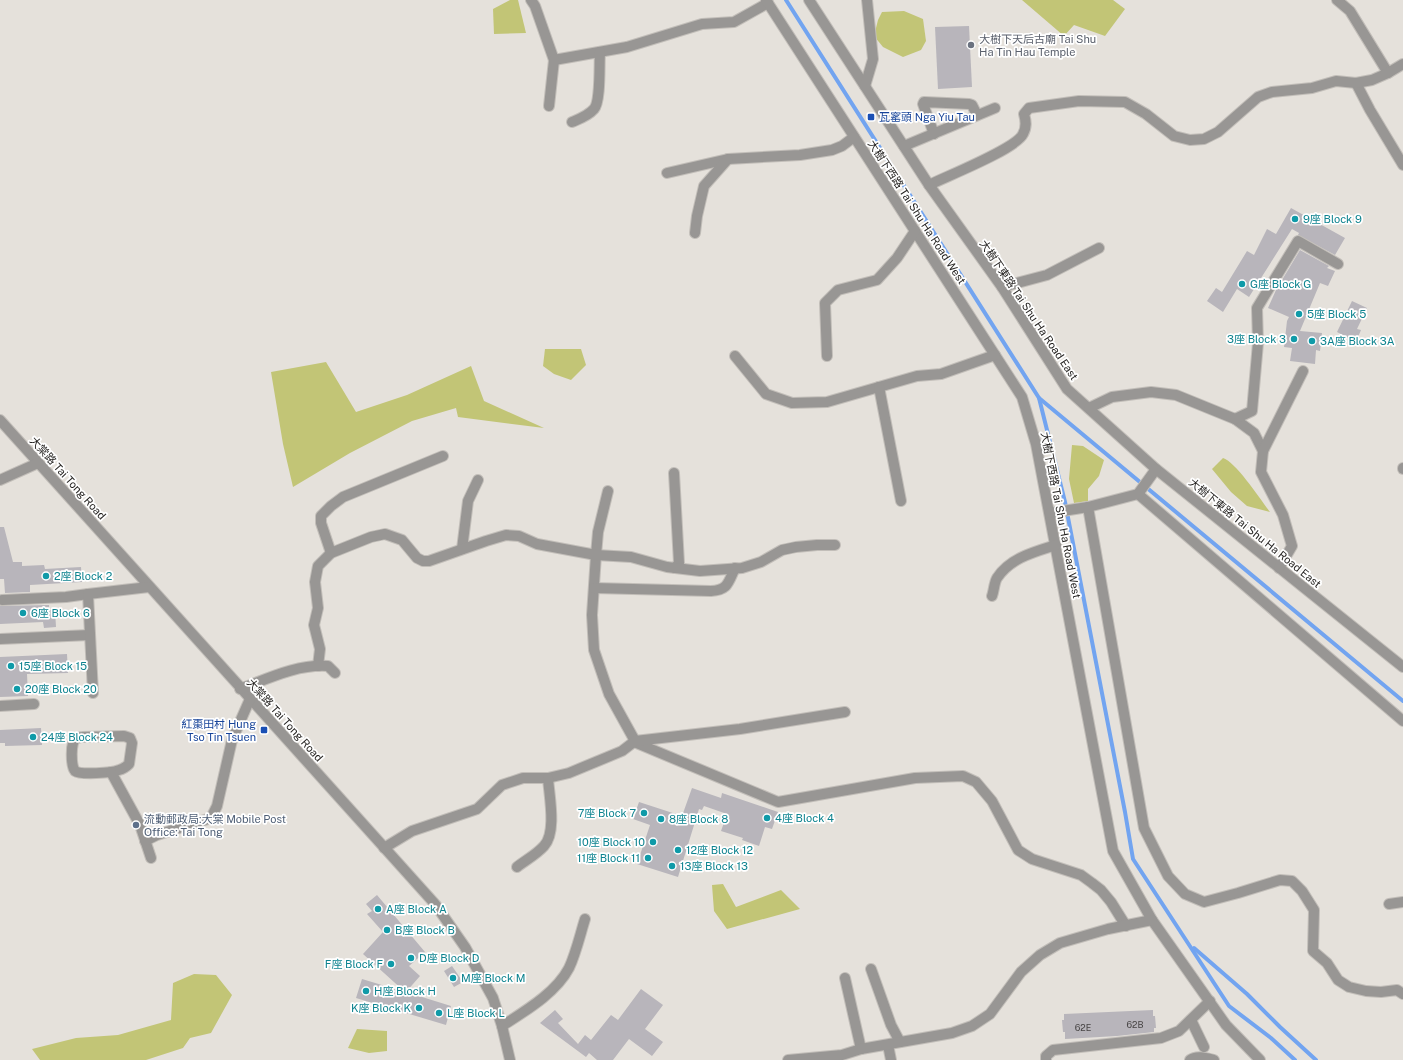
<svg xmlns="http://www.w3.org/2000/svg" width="1403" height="1060" viewBox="0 0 1403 1060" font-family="'Public Sans','Noto Sans TC',sans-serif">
  <rect width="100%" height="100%" fill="#e5e1db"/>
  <g fill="#c2c576">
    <polygon points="510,0 518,0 526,33 494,34 493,9"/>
    <polygon points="1022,0 1113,0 1125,9 1105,36 1074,25 1064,36"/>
    <polygon points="904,11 923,19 926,41 921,50 903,57 883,47 874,36 878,20 882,12"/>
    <polygon points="545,349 581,349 586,365 571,380 554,374 543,366"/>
    <polygon points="326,362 356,412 407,395 471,366 484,401 544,428 458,417 456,408 412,421 350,453 293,487 283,444 271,372"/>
    <polygon points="1072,445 1083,446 1104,460 1099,476 1088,489 1088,501 1074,503 1069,479"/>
    <path d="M1223,458C1235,461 1261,500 1270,512L1247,506L1231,492L1212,469Z"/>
    <polygon points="723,884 736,907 781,890 800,909 727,929 714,911 712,885"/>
    <polygon points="194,974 216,975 232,995 211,1033 190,1038 183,1048 146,1060 40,1060 32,1049 76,1038 118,1035 171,1020 173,983"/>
    <polygon points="357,1029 387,1031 387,1051 369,1053 348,1048"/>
  </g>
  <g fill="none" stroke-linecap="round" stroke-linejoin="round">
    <g stroke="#72a4f0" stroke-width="4">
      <polyline points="786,0 1039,398 1065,502 1125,812 1133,859 1229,1006 1271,1038 1295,1060"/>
      <polyline points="1039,398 1403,701"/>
      <polyline points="1194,948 1247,994 1280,1027 1316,1060"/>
    </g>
  </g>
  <g fill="#b8b5bb">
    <polygon points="969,26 972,87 938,89 935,27"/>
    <polygon points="1291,208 1345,238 1335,255 1298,235 1299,233 1292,229 1249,297 1237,289 1223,312 1207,301 1216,288 1222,292 1247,251 1254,255 1267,229 1276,234"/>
    <polygon points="1300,250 1329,266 1327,268 1335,271 1328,286 1320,283 1300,331 1322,333 1320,351 1316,350 1315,364 1290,361 1292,348 1284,347 1287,321 1289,317 1268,308 1276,290"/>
    <polygon points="1352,301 1367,308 1357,329 1361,330 1356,342 1337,332"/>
    <polygon points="0,527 4,527 13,562 22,562 22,566 44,565 45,569 81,567 82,582 30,585 30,592 5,593 4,579 0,579"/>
    <polygon points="49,605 49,610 55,610 56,627 44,628 43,622 0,624 0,606"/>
    <polygon points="67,654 68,673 27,674 28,696 0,697 0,657"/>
    <polygon points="41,728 42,745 5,746 5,743 0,743 0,730"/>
    <polygon points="692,788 721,798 722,793 778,812 772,829 765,827 759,846 742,840 743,838 721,831 727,814 704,806 702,810 699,809 678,877 637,864 650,825 633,819 639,802 682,816"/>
    <polygon points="377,895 425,952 409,966 420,976 406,992 451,1006 446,1025 356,998 362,979 405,992 363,954 383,932 367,914 372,911 366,904"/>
    <polygon points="452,966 463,982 454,987 444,971"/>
    <polygon points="641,989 663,1005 645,1029 663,1042 652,1056 629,1039 613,1060 597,1060 589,1053 586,1057 540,1023 555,1010 563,1019 558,1023 578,1044 585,1035 591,1040 611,1015 618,1020"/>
    <polygon points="1153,1010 1153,1016 1155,1016 1156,1028 1154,1028 1154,1032 1117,1036 1065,1039 1065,1032 1063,1032 1062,1020 1064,1020 1064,1014"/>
  </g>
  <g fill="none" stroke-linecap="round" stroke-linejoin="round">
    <defs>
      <g id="minor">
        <polyline points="531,0 535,6 554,60 627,47 702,24 734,22 768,3"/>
        <polyline points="766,0 1022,397 1036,444 1113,851 1152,920 1226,1025 1260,1060"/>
        <polyline points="809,0 929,185 1002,287 1067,389 1156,469 1403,667"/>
        <polyline points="1337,0 1350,11 1388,73"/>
        <polyline points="1356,83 1370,110 1403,165"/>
        <polyline points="865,86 873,59 867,0"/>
        <polyline points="549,106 554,60"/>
        <path d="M572,122C579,119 588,116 594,109C601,101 599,64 600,52"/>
        <polyline points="934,134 923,104 924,102 969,104 972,105 977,115"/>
        <polyline points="904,146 995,108"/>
        <polyline points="667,173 728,159 800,155 832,150 842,146 854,137"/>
        <path d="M929,185C947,176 1016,149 1023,134C1027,127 1026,121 1024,114L1029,108L1079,101L1125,102L1146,114L1174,136L1190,140L1204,139L1218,132L1258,97L1272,92L1312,88L1336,81L1356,83L1372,80L1388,73L1403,64"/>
        <polyline points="695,233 697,216 704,186 728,159"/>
        <polyline points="1002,287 1047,275 1099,248"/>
        <polyline points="735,356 766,394 792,403 827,402 917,376 941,374 995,355"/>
        <polyline points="827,356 825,303 838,290 877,280 897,258 915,231"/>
        <polyline points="879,387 901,501"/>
        <polyline points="1089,408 1112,397 1151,392 1176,395 1235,419 1254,433 1263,451"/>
        <polyline points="1235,419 1252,411 1258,343 1257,308 1298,241 1338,264"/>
        <polyline points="0,420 435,904 465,947 493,998 502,1026 510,1060"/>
        <polyline points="1403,468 1403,469"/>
        <polyline points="674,473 679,563 675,568"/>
        <polyline points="0,480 38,463"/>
        <polyline points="608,491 598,532 596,555 592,615 594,650 609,694 635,741"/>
        <polyline points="1138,494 1403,721"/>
        <polyline points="1088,507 1144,828 1168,876 1185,894 1204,902 1238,893 1280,880 1292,881 1302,891 1314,910 1313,951 1327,963 1338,980 1349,987 1366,991 1381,992 1397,990 1403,994"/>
        <polyline points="1050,513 1088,507 1138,494 1156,469"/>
        <polyline points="462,549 468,501 478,480"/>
        <polyline points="331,553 321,523 321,516 331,506 343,497 443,456"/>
        <polyline points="1279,568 1292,546 1283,515 1261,472 1263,451 1303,371"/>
        <path d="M594,588L711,591C728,590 728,583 735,568"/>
        <path d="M992,596C994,591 994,583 997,578C1010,558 1034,552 1056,545"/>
        <polyline points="2,600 66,597 88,594"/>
        <polyline points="0,639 90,635"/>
        <polyline points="318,666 320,649 314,625 318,608 315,582 318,566 331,553 371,537 385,534 402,540 417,558 423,561 429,561 486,541 506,535 519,536 537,544 596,555 631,557 667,567 700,571 742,568 761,562 782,550 796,547 817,545 835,545"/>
        <path d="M240,689C269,678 298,664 328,666L335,673"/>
        <polyline points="93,693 88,594 149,587"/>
        <polyline points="0,706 34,704"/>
        <path d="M124,736L130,738L132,743L129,764C126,767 123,769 119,770C112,773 80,775 75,771C71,766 70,742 76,738C77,738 81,737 82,737Z"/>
        <polyline points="634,742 778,802 915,778 963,776 976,782 992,801 1018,850 1032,859 1081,875 1092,883 1101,890 1111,902 1126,926"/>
        <polyline points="111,772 140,825 151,858"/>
        <polyline points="145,841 157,835 211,818 217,806 232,740 250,699"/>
        <polyline points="384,848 412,831 477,809 502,785 523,778 548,778 569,773 622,751 635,741 740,729 845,712"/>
        <path d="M517,867C526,860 537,854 544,846C557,832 549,795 548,778"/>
        <polyline points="1389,904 1403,902"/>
        <polyline points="871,969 891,1025 900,1042"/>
        <polyline points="845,978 861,1049"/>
        <polyline points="1191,1020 1204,1047"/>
        <path d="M502,1026C525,1011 556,993 569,968C576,953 580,935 585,919"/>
        <polyline points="888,1045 891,1060"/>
        <polyline points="788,1060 842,1055 861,1049 952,1033 972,1026 990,1014 1021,972 1040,955 1060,943 1108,929 1152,920"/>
        <polyline points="1046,1060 1046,1056 1053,1050 1161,1038 1179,1031 1210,1001"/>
        <path d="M1190,1060C1197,1055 1206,1058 1214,1060"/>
      </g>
    </defs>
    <use href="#minor" stroke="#c2beb9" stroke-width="12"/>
    <use href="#minor" stroke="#989694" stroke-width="10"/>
  </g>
  <circle fill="#6b7280" stroke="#fff" stroke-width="1.5" cx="971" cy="45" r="4"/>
  <g fill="#1a4fb4" stroke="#fff" stroke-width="1.5">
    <rect x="867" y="113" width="8" height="8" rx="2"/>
    <rect x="260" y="726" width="8" height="8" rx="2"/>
  </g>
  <g fill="#0f9aa8" stroke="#fff" stroke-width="1.5">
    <circle cx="1295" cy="219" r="4"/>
    <circle cx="1242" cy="284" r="4"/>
    <circle cx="1299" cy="314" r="4"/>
    <circle cx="1294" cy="339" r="4"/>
    <circle cx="1312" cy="341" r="4"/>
    <circle cx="46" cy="576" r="4"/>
    <circle cx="23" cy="613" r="4"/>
    <circle cx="11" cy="666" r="4"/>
    <circle cx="17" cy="689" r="4"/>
    <circle cx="33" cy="737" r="4"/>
    <circle cx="644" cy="813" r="4"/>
    <circle cx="767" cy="818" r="4"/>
    <circle cx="661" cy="819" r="4"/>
    <circle cx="653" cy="842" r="4"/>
    <circle cx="678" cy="850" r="4"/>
    <circle cx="648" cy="858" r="4"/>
    <circle cx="672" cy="866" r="4"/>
    <circle cx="378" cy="909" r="4"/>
    <circle cx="387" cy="930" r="4"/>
    <circle cx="411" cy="958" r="4"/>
    <circle cx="391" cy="964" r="4"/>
    <circle cx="453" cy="978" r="4"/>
    <circle cx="366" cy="991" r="4"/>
    <circle cx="419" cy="1008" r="4"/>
    <circle cx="439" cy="1013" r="4"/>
  </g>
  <circle fill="#5c6f8a" stroke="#fff" stroke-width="1.5" cx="136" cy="825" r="4"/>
  <g text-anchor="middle" stroke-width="3.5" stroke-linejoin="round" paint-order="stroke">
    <g font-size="9" fill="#474444">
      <text x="1135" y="1028">62B</text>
      <text x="1083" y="1031">62E</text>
    </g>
    <g font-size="11" fill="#5b616d" stroke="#fff" text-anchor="start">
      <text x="979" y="43">大樹下天后古廟 Tai Shu<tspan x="979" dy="13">Ha Tin Hau Temple</tspan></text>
    </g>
    <g font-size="11" fill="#164399" stroke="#fff" text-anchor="start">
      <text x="879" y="121">瓦窰頭 Nga Yiu Tau</text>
      <text x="256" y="728" text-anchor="end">紅棗田村 Hung<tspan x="256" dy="13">Tso Tin Tsuen</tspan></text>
    </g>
    <g font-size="11" fill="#211f1d" stroke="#fff">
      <text transform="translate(917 212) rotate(57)" y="4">大樹下西路 Tai Shu Ha Road West</text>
      <text transform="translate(1029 310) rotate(56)" y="4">大樹下東路 Tai Shu Ha Road East</text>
      <text transform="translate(68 478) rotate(48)" y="4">大棠路 Tai Tong Road</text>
      <text transform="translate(1061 515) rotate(79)" y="4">大樹下西路 Tai Shu Ha Road West</text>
      <text transform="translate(1255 533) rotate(39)" y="4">大樹下東路 Tai Shu Ha Road East</text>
      <text transform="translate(285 720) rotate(48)" y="4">大棠路 Tai Tong Road</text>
    </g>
    <g font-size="11" fill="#0d838f" stroke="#fff" text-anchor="start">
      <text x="1303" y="223">9座 Block 9</text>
      <text x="1250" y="288">G座 Block G</text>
      <text x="1307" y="318">5座 Block 5</text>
      <text x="1286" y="343" text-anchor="end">3座 Block 3</text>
      <text x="1320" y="345">3A座 Block 3A</text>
      <text x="54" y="580">2座 Block 2</text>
      <text x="31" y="617">6座 Block 6</text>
      <text x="19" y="670">15座 Block 15</text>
      <text x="25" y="693">20座 Block 20</text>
      <text x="41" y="741">24座 Block 24</text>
      <text x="636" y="817" text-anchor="end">7座 Block 7</text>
      <text x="775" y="822">4座 Block 4</text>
      <text x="669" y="823">8座 Block 8</text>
      <text x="645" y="846" text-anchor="end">10座 Block 10</text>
      <text x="686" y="854">12座 Block 12</text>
      <text x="640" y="862" text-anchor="end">11座 Block 11</text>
      <text x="680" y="870">13座 Block 13</text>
      <text x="386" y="913">A座 Block A</text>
      <text x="395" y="934">B座 Block B</text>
      <text x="419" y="962">D座 Block D</text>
      <text x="383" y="968" text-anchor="end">F座 Block F</text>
      <text x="461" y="982">M座 Block M</text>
      <text x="374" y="995">H座 Block H</text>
      <text x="411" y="1012" text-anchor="end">K座 Block K</text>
      <text x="447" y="1017">L座 Block L</text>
    </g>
    <g font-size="11" fill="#4e5e75" stroke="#fff" text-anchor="start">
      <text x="144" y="823">流動郵政局:大棠 Mobile Post<tspan x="144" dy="13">Office: Tai Tong</tspan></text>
    </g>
  </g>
</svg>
